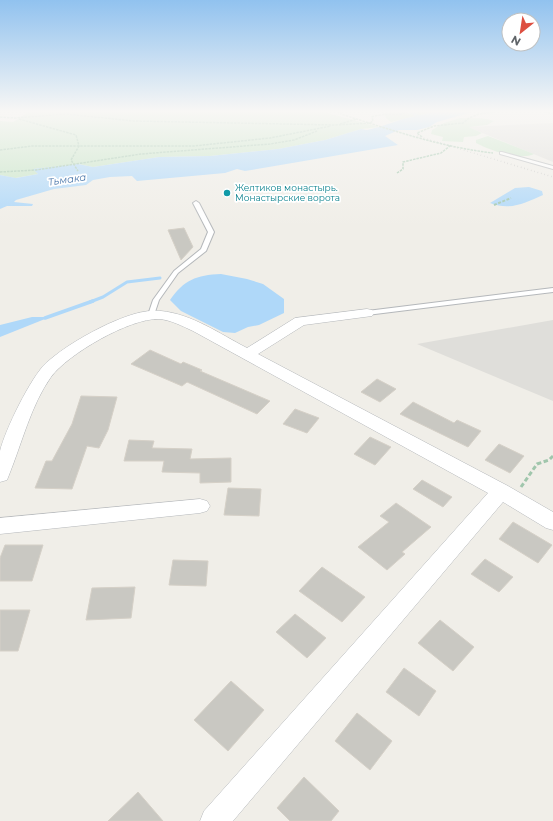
<svg xmlns="http://www.w3.org/2000/svg" width="553" height="821" viewBox="0 0 553 821" font-family="Montserrat,sans-serif">
  <rect width="100%" height="100%" fill="#f0eee8"/>
  <g fill="#dfdeda">
    <polygon points="553,123 553,162 468,127"/>
    <polygon points="553,320 553,401 417,344"/>
  </g>
  <g fill="#c7e5c7">
    <polygon points="22,112 324,112 379,127 361,129 325,140 278,149 210,156 159,157 93,167 78,164 34,169 38,174 15,178 0,175 0,121 13,122 27,113"/>
    <polygon points="405,112 417,116 416,112 433,112 391,122 386,118 384,113"/>
    <path d="M460,118C471,119 483,117 494,121L487,125L469,127L482,133L476,136L464,137L463,142L442,141L443,137L431,134L432,130L444,123Z"/>
    <path d="M488,136L534,154C520,161 489,150 476,143V140Z"/>
  </g>
  <g fill="#afd8f9">
    <polygon points="433,112 472,112 437,122 429,127 417,130 399,130 385,136 398,145 245,171 237,169 225,173 137,181 132,176 110,177 93,180 86,185 54,189 16,200 14,202 33,204 32,206 7,206 0,209 0,175 16,178 38,174 33,169 78,164 93,167 159,157 210,156 278,149 325,140 361,129 367,130 379,127 403,119"/>
    <path d="M529,187L542,191L543,195C525,203 510,211 490,203L515,188Z"/>
    <path d="M221,274L247,279L263,284L284,299V313L259,325L248,327L235,333L223,332L181,311L170,300C184,280 196,275 221,274Z"/>
    <polygon points="32,317 50,317 0,337 0,325"/>
  </g>
  <g fill="none" stroke-linecap="round" stroke-linejoin="round">
    <polyline stroke="#afd8f9" stroke-width="2.5" points="410,112 421,117"/>
    <polyline stroke="#afd8f9" stroke-width="3" points="90,302 103,297 127,282 160,278"/>
    <polyline stroke="#afd8f9" stroke-width="3.5" points="45,318 93,301"/>
  </g>
  <g fill="#c9c8c2" stroke="#d5d0c7">
    <polygon points="184,228 193,247 181,260 168,230"/>
    <polygon points="150,350 181,364 183,362 202,370 200,371 270,401 257,414 187,382 182,386 131,364"/>
    <polygon points="377,379 396,389 380,402 361,392"/>
    <polygon points="81,396 117,397 108,430 99,448 87,446 72,489 35,488 46,461 52,461 72,424"/>
    <polygon points="413,402 454,423 457,420 481,431 468,447 400,414"/>
    <polygon points="295,409 319,418 307,433 283,424"/>
    <polygon points="370,437 391,447 375,465 354,454"/>
    <polygon points="129,440 154,441 152,448 192,449 190,459 231,458 231,482 200,483 200,473 162,472 164,461 124,461"/>
    <polygon points="499,444 524,456 510,473 485,460"/>
    <polygon points="422,480 452,497 443,507 413,489"/>
    <polygon points="228,488 261,489 259,516 224,515"/>
    <polygon points="396,503 431,527 402,552 405,554 387,570 358,547 389,522 380,516"/>
    <polygon points="513,522 552,545 538,563 499,539"/>
    <polygon points="5,545 43,545 32,581 0,581 0,558"/>
    <polygon points="485,559 513,577 499,592 471,574"/>
    <polygon points="173,560 208,561 206,586 169,585"/>
    <polygon points="322,567 365,597 342,622 299,591"/>
    <polygon points="135,587 131,618 86,620 92,588"/>
    <polygon points="0,610 30,610 18,651 0,651"/>
    <polygon points="295,614 326,638 307,658 276,632"/>
    <polygon points="440,620 474,647 453,671 418,643"/>
    <polygon points="404,668 436,691 419,716 386,692"/>
    <polygon points="231,681 264,710 228,751 194,720"/>
    <polygon points="357,713 392,741 370,770 335,741"/>
    <polygon points="304,777 339,811 331,821 290,821 277,808"/>
    <polygon points="138,792 163,821 108,821"/>
  </g>
  <g fill="none" stroke-linecap="round" stroke-linejoin="round">
    <defs>
      <g id="lane">
        <polygon points="502,152 553,166 553,169 500,154 500,152"/>
        <polygon points="196,201 199,203 214,232 206,251 178,273 159,300 154,315 153,316 149,316 148,315 153,300 174,271 201,249 208,232 193,203"/>
        <polygon points="553,288 553,292 367,315 364,313 367,311"/>
      </g>
      <g id="street">
        <path d="M367,309L372,310L374,313L372,316L304,325L258,354L508,486L553,512V530L546,528L503,502L233,821H200L204,811L488,493L193,331C182,326 171,320 159,319C130,318 68,354 51,377C31,405 22,443 9,475L7,480L0,482C0,472 0,460 0,451C5,430 31,377 46,363C64,347 87,334 108,324C124,317 143,309 161,311C192,314 220,334 247,348L295,318Z"/>
        <polygon points="200,499 207,501 210,506 207,511 200,513 0,534 0,518"/>
      </g>
    </defs>
    <use href="#lane" stroke="#b5b8bb" stroke-width="2"/>
    <use href="#street" stroke="#b5b8bb" stroke-width="1"/>
    <g stroke="#a0c6ac" stroke-width="1.5" stroke-dasharray="2.5 1" stroke-linecap="butt">
      <path d="M341,112V114C391,130 441,147 493,153"/>
      <polyline points="544,112 553,113"/>
      <path d="M0,117L15,118L66,114L134,121L335,125L370,123L373,121L372,117C384,112 396,117 407,112"/>
      <polyline points="19,119 76,135 79,146 71,160 78,171"/>
      <polyline points="340,124 357,119"/>
      <polyline points="422,137 417,133 434,126 463,123 469,118 479,114 495,112"/>
      <polyline points="0,150 32,146 194,146 270,138 331,126"/>
      <polyline points="0,172 36,170 141,154 270,144 294,140 317,131"/>
      <polyline points="397,173 403,169 403,162 441,153 451,145"/>
    </g>
    <polyline stroke="#a0c6ac" stroke-width="2" stroke-dasharray="3 1.5" stroke-linecap="butt" points="494,205 511,198"/>
    <polyline stroke="#a0c6ac" stroke-width="3" stroke-dasharray="4.5 2.5" stroke-linecap="butt" points="521,487 537,464 549,460 553,456"/>
    <use href="#lane" fill="#fff" fill-rule="evenodd"/>
    <use href="#street" fill="#fff" fill-rule="evenodd"/>
    <g stroke="#b6b7b7" stroke-width="1.5" stroke-dasharray="0.5 3" stroke-linecap="butt">
      <polyline points="331,112 341,114"/>
      <polyline points="417,136 553,177"/>
    </g>
  </g>
  <linearGradient id="sky" x2="0" y2="1"><stop stop-color="#91c2ef"/><stop offset="0.49" stop-color="#f8f7f5"/><stop offset="1" stop-color="#f8f7f5" stop-opacity="0"/></linearGradient>
  <rect width="553" height="227" fill="url(#sky)"/>
  <circle fill="#0f9aa8" stroke="#fff" stroke-width="1.5" cx="227" cy="193" r="4"/>
  <g text-anchor="middle" stroke-width="3.5" stroke-linejoin="round" paint-order="stroke">
    <g font-size="9" fill="#0d838f" stroke="#fff" text-anchor="start">
      <text x="235" y="191">Желтиков монастырь.<tspan x="235" dy="10">Монастырские ворота</tspan></text>
    </g>
    <g font-size="10" font-style="italic" fill="#4c78ab" stroke="#fff">
      <text transform="translate(67 179) rotate(-8)" y="4">Тьмака</text>
    </g>
  </g>
  <g transform="translate(521 32) rotate(210)"><circle r="19" fill="#ffffff" stroke="#bfc1c2"/>
  <path d="M0-3L7 15L0 10L-7 15Z" fill="#dd4f41"/>
  <text y="-6" font-size="11" font-weight="bold" text-anchor="middle" fill="#5f6367">N</text>
  </g>
</svg>
